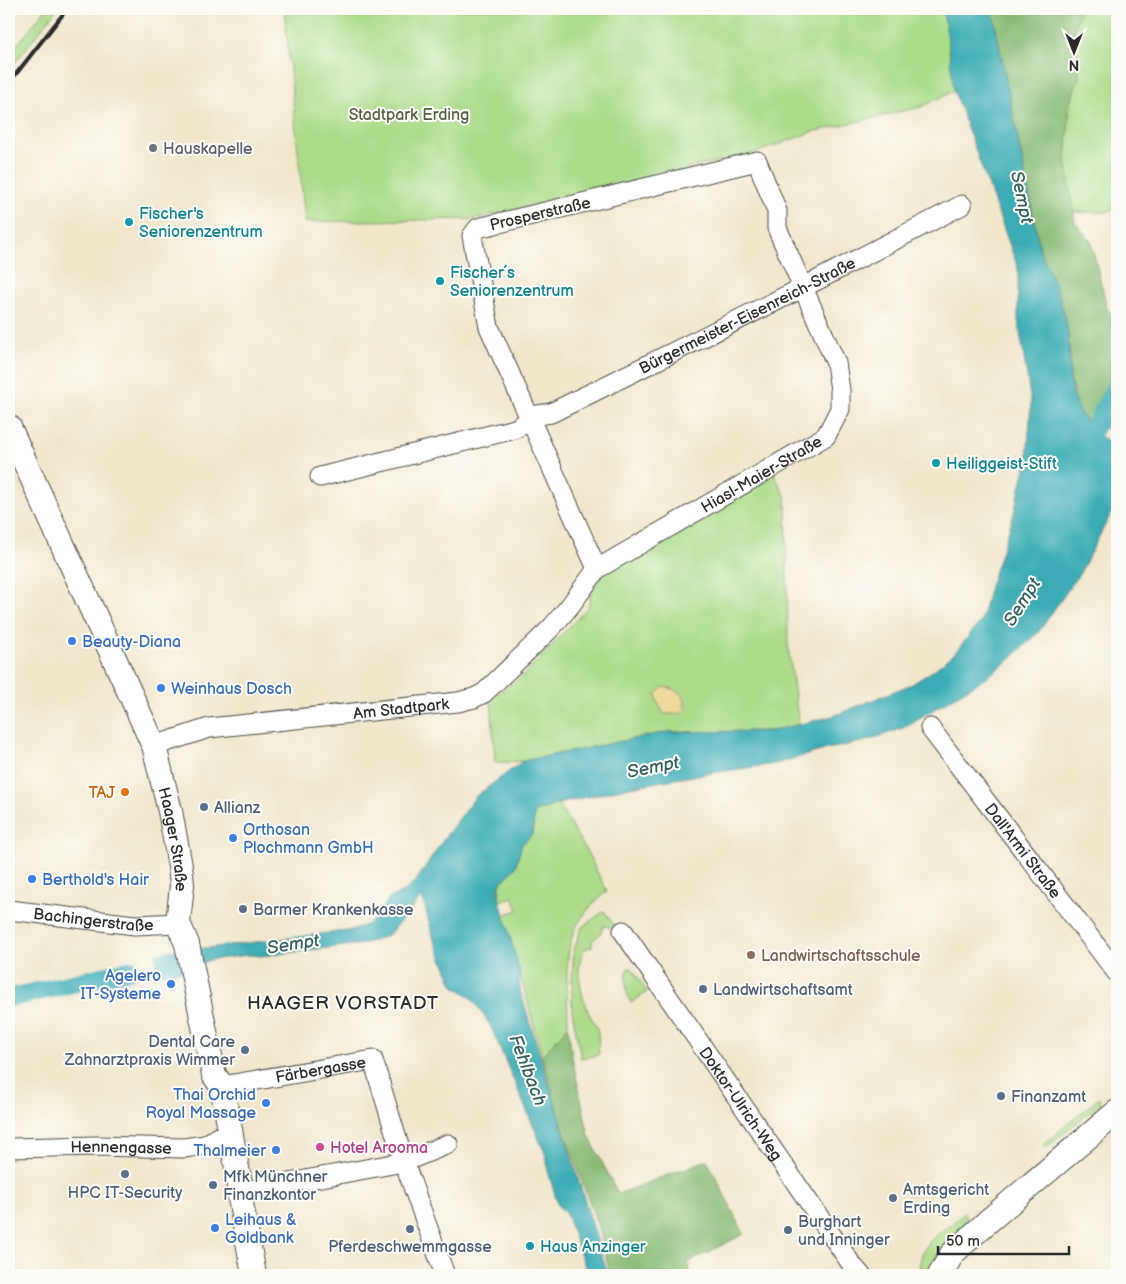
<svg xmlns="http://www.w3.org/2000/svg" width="1126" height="1284" viewBox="0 0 1126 1284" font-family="'Balsamiq Sans',sans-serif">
  <rect width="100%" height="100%" fill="#fdfcf7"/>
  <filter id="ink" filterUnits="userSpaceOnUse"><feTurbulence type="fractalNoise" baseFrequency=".02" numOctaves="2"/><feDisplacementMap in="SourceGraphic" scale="10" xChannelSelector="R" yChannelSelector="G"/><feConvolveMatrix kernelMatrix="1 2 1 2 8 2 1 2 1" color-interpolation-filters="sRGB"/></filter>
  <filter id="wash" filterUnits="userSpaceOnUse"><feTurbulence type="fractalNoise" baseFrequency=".0096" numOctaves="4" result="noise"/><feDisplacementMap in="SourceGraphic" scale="20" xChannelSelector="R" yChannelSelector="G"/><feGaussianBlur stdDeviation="1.12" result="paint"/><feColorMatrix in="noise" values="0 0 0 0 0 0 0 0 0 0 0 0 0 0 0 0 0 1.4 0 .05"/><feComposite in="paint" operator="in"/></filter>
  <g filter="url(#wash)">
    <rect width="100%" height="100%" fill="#f0e7cd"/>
    <g fill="#acdb89" stroke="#6c835a">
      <polygon points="46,9 57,9 9,70 9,55"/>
      <polygon points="284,9 992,9 1006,76 954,91 921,107 812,132 758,152 475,219 305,222"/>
      <polygon points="1080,9 1117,9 1117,207 1106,212 1073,212 1066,161 1070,102 1079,77 1074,29"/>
      <polygon points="772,470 786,497 788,645 799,726 772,731 667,732 523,761 495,763 491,697 522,677 588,607 596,574"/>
      <path d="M558,804L587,852L607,891C592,904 578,918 572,937C564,959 568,1002 568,1026L542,1056L504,915L518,910L513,897L499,901L500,884L515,868L522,844L532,835L535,812Z"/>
      <path d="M604,911L615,926L612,929L604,925L600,934L592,941V947L586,948C573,962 581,995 588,1011C590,1017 595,1022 597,1028C599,1036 598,1046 599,1055L581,1058L572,1011V978L574,950L582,927Z"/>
      <path d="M628,968H632L647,992L631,1003C625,993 625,980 628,968Z"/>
      <polygon points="1099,1098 1101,1103 1046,1148 1043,1145"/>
      <path d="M964,1213L967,1216L966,1220L932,1271L919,1269C922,1237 944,1233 964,1213Z"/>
    </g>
    <g fill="#89bb75" stroke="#5a7350">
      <polygon points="992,9 1080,9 1074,29 1079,77 1070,102 1066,161 1075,222 1091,242 1107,308 1117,322 1117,424 1114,429 1094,428 1086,421 1077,408 1070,379 1070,359 1066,319 1055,287 1040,250"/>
      <polygon points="568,1026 572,1057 589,1136 618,1194 707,1160 744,1234 687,1263 692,1275 610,1275 600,1232 564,1131 542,1056"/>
    </g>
    <path fill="#eeda9e" stroke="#8c8264" d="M663,687C680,689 686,695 685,712L678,714H664L657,701L656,694Z"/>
    <path fill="#3bacb5" stroke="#336c70" d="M942,9H992L1040,250C1049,272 1060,294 1065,318C1073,347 1064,381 1078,409C1086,425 1104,438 1117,450V493L1114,508L1080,573L1037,634L1007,662L984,679L903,728L866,741L828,749L775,764L704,774L630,787L558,804L535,812L532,835L522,844L515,868L500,884L498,894L519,968L520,990L608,1275H588L566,1214L558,1206L547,1167V1158L490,1025L471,997L454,986L434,940L422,897L390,933L384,937L362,944L261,956L248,955L210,960L180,971L160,975L155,954L174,950L207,948L353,930L368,924L376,918L389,898L403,892L416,881L443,840L476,796L523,761L667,732L772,731L833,716L912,684L931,672L953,655L981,621L990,586L1013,517L1027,460L1031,403L1018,319V268L954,91L947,34Z"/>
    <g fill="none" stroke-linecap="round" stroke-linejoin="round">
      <g stroke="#3bacb5" stroke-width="19">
        <polyline points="1082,451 1117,384"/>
        <polyline points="9,998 131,970"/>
      </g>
    </g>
  </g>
  <g filter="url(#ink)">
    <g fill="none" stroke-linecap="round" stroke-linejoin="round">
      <defs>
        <g id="minor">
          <path id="s1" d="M320,477L515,429L538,415L551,413L804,287L962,205"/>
          <path id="s2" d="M930,728L1117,973"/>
          <path id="s3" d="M154,746L209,728L458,702L474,698L484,693L551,628L569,607L597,569L826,436L840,409V390L836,363L777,228V211L757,161L478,228L472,236L489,327L597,569"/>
          <path id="s4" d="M9,910L135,925L178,923"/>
          <path id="s5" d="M623,931L852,1265L861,1275"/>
          <path id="s6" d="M222,1086L373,1060L404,1162L445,1275"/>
          <path id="s7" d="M9,1148L97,1146L184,1148L205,1145L218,1137L231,1135"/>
          <polyline points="239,1192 404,1162 448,1144"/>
        </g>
        <g id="tertiary">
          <path id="s8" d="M9,427L154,746L170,811L180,866L182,885L178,923L187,944L214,1075L222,1086L239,1179V1192L254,1275"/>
          <polyline points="940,1275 952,1254 986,1223 1117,1112"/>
        </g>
      </defs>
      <use href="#minor" stroke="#494743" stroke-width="21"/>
      <use href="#tertiary" stroke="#494743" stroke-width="26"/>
      <use href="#minor" stroke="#fff" stroke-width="19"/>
      <use href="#tertiary" stroke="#fff" stroke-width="24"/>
      <polyline stroke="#2b2b2b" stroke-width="4" points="9,83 67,9"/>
    </g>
  </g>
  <circle fill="#6b7280" stroke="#fdfcf7" stroke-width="2" cx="153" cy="148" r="5"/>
  <g fill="#0f9aa8" stroke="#fdfcf7" stroke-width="2">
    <circle cx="129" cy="222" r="5"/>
    <circle cx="440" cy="281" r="5"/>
    <circle cx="936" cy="463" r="5"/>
    <circle cx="530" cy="1246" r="5"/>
  </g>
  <g fill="#3f7fe0" stroke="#fdfcf7" stroke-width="2">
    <circle cx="72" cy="641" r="5"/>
    <circle cx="161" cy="688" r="5"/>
    <circle cx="233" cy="838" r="5"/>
    <circle cx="32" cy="879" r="5"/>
    <circle cx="171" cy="984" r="5"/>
    <circle cx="266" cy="1103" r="5"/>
    <circle cx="276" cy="1150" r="5"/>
    <circle cx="215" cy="1228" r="5"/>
  </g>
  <circle fill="#e8710a" stroke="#fdfcf7" stroke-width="2" cx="125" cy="792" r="5"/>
  <g fill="#5c6f8a" stroke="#fdfcf7" stroke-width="2">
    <circle cx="204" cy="807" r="5"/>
    <circle cx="243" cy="909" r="5"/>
    <circle cx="703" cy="989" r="5"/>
    <circle cx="245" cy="1050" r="5"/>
    <circle cx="1001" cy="1096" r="5"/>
    <circle cx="125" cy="1174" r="5"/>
    <circle cx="213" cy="1185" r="5"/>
    <circle cx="893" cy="1198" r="5"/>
    <circle cx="410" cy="1229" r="5"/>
    <circle cx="788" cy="1230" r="5"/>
  </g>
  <circle fill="#8d6e63" stroke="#fdfcf7" stroke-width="2" cx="751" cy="955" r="5"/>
  <circle fill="#d1479c" stroke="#fdfcf7" stroke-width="2" cx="320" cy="1147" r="5"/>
  <g text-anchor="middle" stroke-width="4" stroke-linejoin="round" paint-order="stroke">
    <g font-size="16" fill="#526047" stroke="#fdfcf7">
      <text x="409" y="120">Stadtpark Erding</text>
    </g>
    <g font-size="16" fill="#5b616d" stroke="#fdfcf7" text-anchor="start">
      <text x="163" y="154">Hauskapelle</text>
    </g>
    <g font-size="16" fill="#0d838f" stroke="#fdfcf7" text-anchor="start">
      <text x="139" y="219">Fischer's<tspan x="139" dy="18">Seniorenzentrum</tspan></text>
      <text x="450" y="278">Fischer´s<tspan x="450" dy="18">Seniorenzentrum</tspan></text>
      <text x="946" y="469">Heiliggeist-Stift</text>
      <text x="540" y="1252">Haus Anzinger</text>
    </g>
    <g font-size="16" fill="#2b2b2b" stroke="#fdfcf7">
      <text transform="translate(540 213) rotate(-13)" y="6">Prosperstraße</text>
      <text dy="6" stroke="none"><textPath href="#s1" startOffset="460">Bürgermeister-Eisenreich-Straße</textPath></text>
      <text dy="6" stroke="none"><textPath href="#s3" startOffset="694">Hiasl-Maier-Straße</textPath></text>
      <text dy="6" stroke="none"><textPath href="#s3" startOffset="251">Am Stadtpark</textPath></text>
      <text dy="6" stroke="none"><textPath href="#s8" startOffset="446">Haager Straße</textPath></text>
      <text dy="6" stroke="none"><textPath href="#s2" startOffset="154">Dall'Armi Straße</textPath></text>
      <text dy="6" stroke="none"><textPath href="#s4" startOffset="85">Bachingerstraße</textPath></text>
      <text dy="6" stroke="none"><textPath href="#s6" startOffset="100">Färbergasse</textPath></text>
      <text dy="6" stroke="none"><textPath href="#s5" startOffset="209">Doktor-Ulrich-Weg</textPath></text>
      <text dy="6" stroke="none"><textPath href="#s7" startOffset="112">Hennengasse</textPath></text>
    </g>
    <g font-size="16" fill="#366cbe" stroke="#fdfcf7" text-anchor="start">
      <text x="82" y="647">Beauty-Diana</text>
      <text x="171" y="694">Weinhaus Dosch</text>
      <text x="243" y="835">Orthosan<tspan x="243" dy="18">Plochmann GmbH</tspan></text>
      <text x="42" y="885">Berthold's Hair</text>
      <text x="161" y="981" text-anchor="end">Agelero<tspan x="161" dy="18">IT-Systeme</tspan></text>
      <text x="256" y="1100" text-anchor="end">Thai Orchid<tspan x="256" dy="18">Royal Massage</tspan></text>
      <text x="266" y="1156" text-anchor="end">Thalmeier</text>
      <text x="225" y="1225">Leihaus &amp;<tspan x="225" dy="18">Goldbank</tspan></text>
    </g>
    <g font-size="16" fill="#c56008" stroke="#fdfcf7" text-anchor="end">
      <text x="115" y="798">TAJ</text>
    </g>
    <g font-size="16" fill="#4e5e75" stroke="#fdfcf7" text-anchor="start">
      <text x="214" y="813">Allianz</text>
      <text x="253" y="915">Barmer Krankenkasse</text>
      <text x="713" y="995">Landwirtschaftsamt</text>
      <text x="235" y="1047" text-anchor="end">Dental Care<tspan x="235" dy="18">Zahnarztpraxis Wimmer</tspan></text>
      <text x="1011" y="1102">Finanzamt</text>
      <text x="223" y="1182">Mfk Münchner<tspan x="223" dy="18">Finanzkontor</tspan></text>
      <text x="903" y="1195">Amtsgericht<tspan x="903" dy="18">Erding</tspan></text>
      <text x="125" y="1198" text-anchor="middle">HPC IT-Security</text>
      <text x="798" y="1227">Burghart<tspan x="798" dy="18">und Inninger</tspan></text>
      <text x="410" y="1252" text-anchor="middle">Pferdeschwemmgasse</text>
    </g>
    <g font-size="16" fill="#785e54" stroke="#fdfcf7" text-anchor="start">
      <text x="761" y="961">Landwirtschaftsschule</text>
    </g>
    <g font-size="16" fill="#b23c85" stroke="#fdfcf7" text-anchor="start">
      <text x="330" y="1153">Hotel Arooma</text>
    </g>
    <g font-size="18" font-style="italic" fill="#315f62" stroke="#fdfcf7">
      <text transform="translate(1022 197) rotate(78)" y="6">Sempt</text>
      <text transform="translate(1022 602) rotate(-58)" y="6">Sempt</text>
      <text transform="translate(653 767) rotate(-11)" y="6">Sempt</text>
      <text transform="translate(293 944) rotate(-9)" y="6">Sempt</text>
      <text transform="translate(528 1070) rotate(69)" y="6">Fehlbach</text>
    </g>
    <g font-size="19" letter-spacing="1" fill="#2b2b2b" stroke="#fdfcf7">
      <text x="343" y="1009">HAAGER VORSTADT</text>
    </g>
  </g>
  <rect width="1126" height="1284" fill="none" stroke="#fdfcf7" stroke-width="30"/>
  <g transform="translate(1074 52) rotate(180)" stroke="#fdfcf7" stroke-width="4" paint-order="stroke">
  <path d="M0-4L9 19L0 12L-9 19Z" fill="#2b2b2b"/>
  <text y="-8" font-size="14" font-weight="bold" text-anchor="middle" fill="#2b2b2b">N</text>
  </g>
  <path d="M938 1246v8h131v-8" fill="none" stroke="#2b2b2b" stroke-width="2.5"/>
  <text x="946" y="1246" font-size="15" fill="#2b2b2b" stroke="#fdfcf7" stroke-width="4" paint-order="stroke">50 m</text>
</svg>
